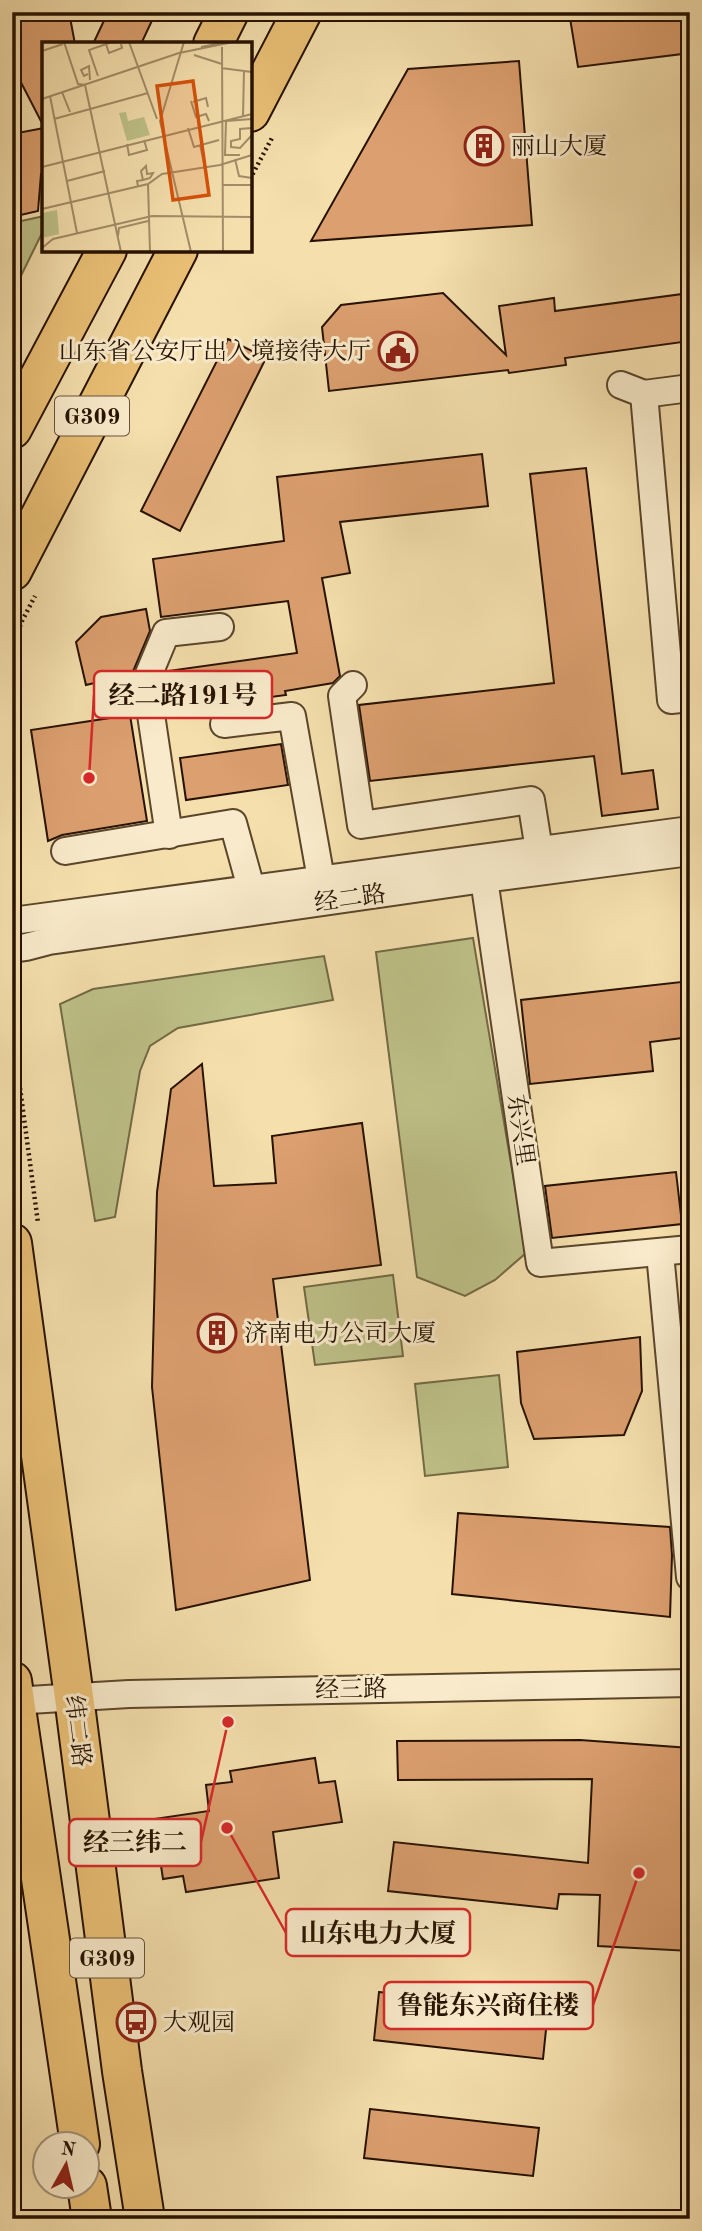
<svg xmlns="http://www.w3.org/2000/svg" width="702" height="2231" viewBox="0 0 702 2231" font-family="'Old Standard TT','Noto Serif SC',serif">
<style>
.green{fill:#bec188;stroke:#726a44;stroke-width:2}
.building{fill:#dc9f6f;stroke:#271200;stroke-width:2}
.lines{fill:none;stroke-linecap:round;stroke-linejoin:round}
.minor-casing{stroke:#5a452b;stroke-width:30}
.highway-casing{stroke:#271200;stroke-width:42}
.path{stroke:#271200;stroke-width:4.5;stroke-dasharray:2 3.5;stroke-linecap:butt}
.minor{stroke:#f8eaca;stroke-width:26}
.highway{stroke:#eac076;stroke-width:38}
.labels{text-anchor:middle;stroke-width:6;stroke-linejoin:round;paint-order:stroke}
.shield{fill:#f8eaca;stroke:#66533d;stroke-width:2}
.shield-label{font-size:23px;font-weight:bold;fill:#271200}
.poi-label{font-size:24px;fill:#271200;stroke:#f8eaca;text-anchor:start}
.street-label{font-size:24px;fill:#271200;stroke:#f8eaca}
.inset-road{fill:none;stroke:#a28d68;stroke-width:2}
.view{fill:#d5520b;fill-opacity:0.15;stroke:#d5520b;stroke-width:3.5}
.inset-edge{fill:none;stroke:#271200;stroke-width:3.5}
.leader{fill:none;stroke:#d62828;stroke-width:2.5}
.callout-dot{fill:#d62828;stroke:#f8eaca;stroke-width:2.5}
.callout{fill:#f8eaca;stroke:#d62828;stroke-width:2.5}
.callout-label{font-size:26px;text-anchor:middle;font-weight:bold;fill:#271200}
</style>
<rect width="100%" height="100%" fill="#f4dfad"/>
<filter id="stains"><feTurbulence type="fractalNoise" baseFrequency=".00286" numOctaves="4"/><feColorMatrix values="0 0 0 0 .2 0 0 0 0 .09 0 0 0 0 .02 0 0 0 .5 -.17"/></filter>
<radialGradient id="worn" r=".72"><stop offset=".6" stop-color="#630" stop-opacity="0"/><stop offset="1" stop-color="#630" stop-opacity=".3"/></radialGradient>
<!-- green -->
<g class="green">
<path d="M44 216V229L12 294V223Z"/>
<path d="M473 938 526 1253 495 1280 465 1296 417 1277 376 952Z"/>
<path d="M324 956 333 1000 178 1028 150 1046 140 1071 115 1217 95 1221 60 1004 93 989Z"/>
<path d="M393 1275 403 1356 315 1365 304 1287Z"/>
<path d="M499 1375 508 1467 425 1476 415 1384Z"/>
</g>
<!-- building -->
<g class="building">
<path d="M24 12H69L75 44H44V127L12 65V14Z"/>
<path d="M108 12H156L141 44H93Z"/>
<path d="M569 12H690V53L578 67Z"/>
<path d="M519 61 532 225 311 241 408 69Z"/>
<path d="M44 128V174H41L38 211 12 217V134Z"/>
<path d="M443 293 506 355 499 306 554 298 555 311 690 293V341L565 358 566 365 509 373 508 370 329 391 322 327 341 305Z"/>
<path d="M228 339 266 358 180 531 141 511Z"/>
<path d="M482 454 488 506 340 522 350 573 322 578 340 676 333 683 285 691 286 695 174 710 168 671 297 653 288 601 161 617 153 559 284 541 277 477Z"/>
<path d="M586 468 622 774 653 770 658 809 602 816 594 756 370 781 359 705 554 683 530 474Z"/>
<path d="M146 609 150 631 132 674 86 685 76 642 101 617Z"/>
<path d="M130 715 147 821 62 835 48 841 31 730Z"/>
<path d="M281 744 288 785 186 800 180 758Z"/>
<path d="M690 981V1037L650 1042 653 1071 530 1084 521 1000Z"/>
<path d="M202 1064 214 1186 276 1183 272 1136 362 1123 381 1265 273 1279 310 1580 176 1610 152 1387 157 1192 171 1089Z"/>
<path d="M676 1172 682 1224 552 1238 545 1186Z"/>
<path d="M640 1337 642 1391 624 1435 534 1439 521 1403 517 1352Z"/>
<path d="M458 1513 670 1527 672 1555 670 1617 452 1594Z"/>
<path d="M580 1740 690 1748V1951L598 1946 600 1895 559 1894 557 1909 388 1891 394 1842 588 1863 592 1779 398 1780 397 1741Z"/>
<path d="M315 1758 319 1783 335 1781 342 1822 273 1832 279 1878 186 1892 183 1876 163 1879 154 1819 209 1811 206 1785 232 1782 230 1771Z"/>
<path d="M379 1992 548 2010 543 2059 374 2040Z"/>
<path d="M370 2109 539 2128 533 2176 364 2158Z"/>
</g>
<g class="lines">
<defs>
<g id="minor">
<path d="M621 385 644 394 671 700 690 698"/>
<path d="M644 394 690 388"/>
<path d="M353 685 342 696 361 825 531 800 539 850"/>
<path d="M224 724 292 716 321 879"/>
<path d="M169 835 146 681 166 633 220 627"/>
<path d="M65 851 233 823 251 888"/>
<path d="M484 879 540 1263 690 1249"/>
<path d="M12 921 690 830"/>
<path d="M12 949 26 947 49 941 484 879 690 852"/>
<path d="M660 1253 690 1577"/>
<path d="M12 1701 129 1694 690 1683"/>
</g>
<g id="highway">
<path d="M213 44 229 12"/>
<path d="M250 112 302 12"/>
<path d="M12 429 107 250"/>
<path d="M12 571 178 250"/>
<path d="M12 1243 74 1697 122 2071 145 2219"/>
<path d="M12 1681 80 2144"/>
<path d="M87 2186 92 2219"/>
</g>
</defs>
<!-- minor casing -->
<use href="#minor" class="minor-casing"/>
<!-- highway casing -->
<use href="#highway" class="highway-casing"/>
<!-- path -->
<g class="path">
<path d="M250 179 273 136"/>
<path d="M12 653 21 623 35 596"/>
<path d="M12 1028 38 1223"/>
</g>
<!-- minor -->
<use href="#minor" class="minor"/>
<!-- highway -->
<use href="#highway" class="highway"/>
</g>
<!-- icons -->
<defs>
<symbol id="building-ring" viewBox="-11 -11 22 22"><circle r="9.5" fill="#f8eaca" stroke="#8f2418" stroke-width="1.5"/><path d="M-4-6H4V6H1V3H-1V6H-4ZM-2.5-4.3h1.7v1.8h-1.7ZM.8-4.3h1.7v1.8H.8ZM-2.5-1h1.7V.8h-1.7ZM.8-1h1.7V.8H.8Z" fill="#8f2418"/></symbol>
<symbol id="civic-ring" viewBox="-11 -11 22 22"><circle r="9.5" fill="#f8eaca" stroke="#8f2418" stroke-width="1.5"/><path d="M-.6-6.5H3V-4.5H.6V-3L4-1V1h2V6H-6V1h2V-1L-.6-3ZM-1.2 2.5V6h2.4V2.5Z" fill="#8f2418"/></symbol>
<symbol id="bus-ring" viewBox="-11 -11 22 22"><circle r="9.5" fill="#f8eaca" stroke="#8f2418" stroke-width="1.5"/><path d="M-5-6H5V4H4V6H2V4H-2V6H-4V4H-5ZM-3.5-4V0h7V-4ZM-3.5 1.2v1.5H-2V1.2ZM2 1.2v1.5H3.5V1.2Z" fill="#8f2418"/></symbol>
</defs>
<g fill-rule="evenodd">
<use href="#building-ring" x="462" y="124" width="44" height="44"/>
<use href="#civic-ring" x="376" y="329" width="44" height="44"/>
<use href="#building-ring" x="195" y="1311" width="44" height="44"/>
<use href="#bus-ring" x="114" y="2000" width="44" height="44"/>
</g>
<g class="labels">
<!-- shield labels -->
<g class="shield">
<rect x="55" y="396.5" width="74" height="39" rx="5"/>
<rect x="70" y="1938.5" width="74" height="39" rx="5"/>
</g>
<g class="shield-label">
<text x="92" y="424">G309</text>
<text x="107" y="1966">G309</text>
</g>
<!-- poi labels -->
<g class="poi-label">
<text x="511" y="154">丽山大厦</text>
<text x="371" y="359" text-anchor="end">山东省公安厅出入境接待大厅</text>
<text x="244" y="1341">济南电力公司大厦</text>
<text x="163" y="2030">大观园</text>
</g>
<!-- street labels -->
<g class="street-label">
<text transform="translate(350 898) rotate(-8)" y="8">经二路</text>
<text transform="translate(521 1130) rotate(82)" y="8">东兴里</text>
<text transform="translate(351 1689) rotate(-1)" y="8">经三路</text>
<text transform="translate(78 1731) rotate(83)" y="8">纬二路</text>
</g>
</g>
<!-- overview -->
<g transform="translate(42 42)">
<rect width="210" height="210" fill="#f4dfad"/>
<path d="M84 70 86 79 102 75 108 93 85 99 77 71ZM15 168 17 192 0 196V171Z" fill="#bec188"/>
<path class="inset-road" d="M22 0 36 42 43 43 79 210M87 0 115 77M142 0 118 79 149 210M64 2 67 11 80 6 79 2M159 5 180 1M180 5 181 210M0 9 21 2M152 13 180 22M179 26 210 30M46 32 42 34 39 28 47 24 48 38M56 34 47 8 70 0M20 50 28 70M8 54 35 191M0 57 137 11 191 0M149 59 154 75 164 72 167 79M151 60 164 56 166 65M201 74 202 28M12 77 106 51M146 86 152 105 177 98M210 86 198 87V97L189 99V105L198 106 210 93M85 102 87 113 105 108 102 98M158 103 163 125M198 113H183L184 79 210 77M193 117 197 134 210 136M0 125 210 72M25 139 63 129M106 142 108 210M181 143H210M96 144 95 139 101 138 108 136 111 131 105 132 104 124 99 129 101 138M0 167 106 142 120 132 178 123 210 113M76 194 77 186 106 179M0 206 11 197 110 174 210 175"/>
<path class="view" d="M151 39 167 153 131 158 115 44Z"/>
<rect width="210" height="210" class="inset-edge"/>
</g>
<!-- callouts -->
<path class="leader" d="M89 778L94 695M228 1722L201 1842M227 1828L286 1933M639 1873L593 2005"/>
<g class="callout-dot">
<circle cx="89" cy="778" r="7"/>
<circle cx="228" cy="1722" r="7"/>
<circle cx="227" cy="1828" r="7"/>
<circle cx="639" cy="1873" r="7"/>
</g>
<g class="callout">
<rect x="94" y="671" width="178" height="47" rx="7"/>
<rect x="69" y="1819" width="132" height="47" rx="7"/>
<rect x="286" y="1909" width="184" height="47" rx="7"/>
<rect x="384" y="1982" width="209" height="47" rx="7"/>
</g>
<g class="callout-label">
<text x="183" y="704">经二路191号</text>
<text x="135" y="1851">经三纬二</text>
<text x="378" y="1942">山东电力大厦</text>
<text x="488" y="2014">鲁能东兴商住楼</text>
</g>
<!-- margin -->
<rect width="702" height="2231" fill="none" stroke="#f4dfad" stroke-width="42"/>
<rect x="14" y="14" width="674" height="2203" fill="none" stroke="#271200" stroke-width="3.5"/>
<rect x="21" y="21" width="660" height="2189" fill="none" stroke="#271200" stroke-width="2"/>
<!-- north arrow -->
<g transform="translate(66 2165) rotate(8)"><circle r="33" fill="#f8eaca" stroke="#a49479" stroke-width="2"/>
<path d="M0-5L12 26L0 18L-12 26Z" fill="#8f2418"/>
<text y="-10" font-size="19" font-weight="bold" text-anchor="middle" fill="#271200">N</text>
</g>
<rect width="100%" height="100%" filter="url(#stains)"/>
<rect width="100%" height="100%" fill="url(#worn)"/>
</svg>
